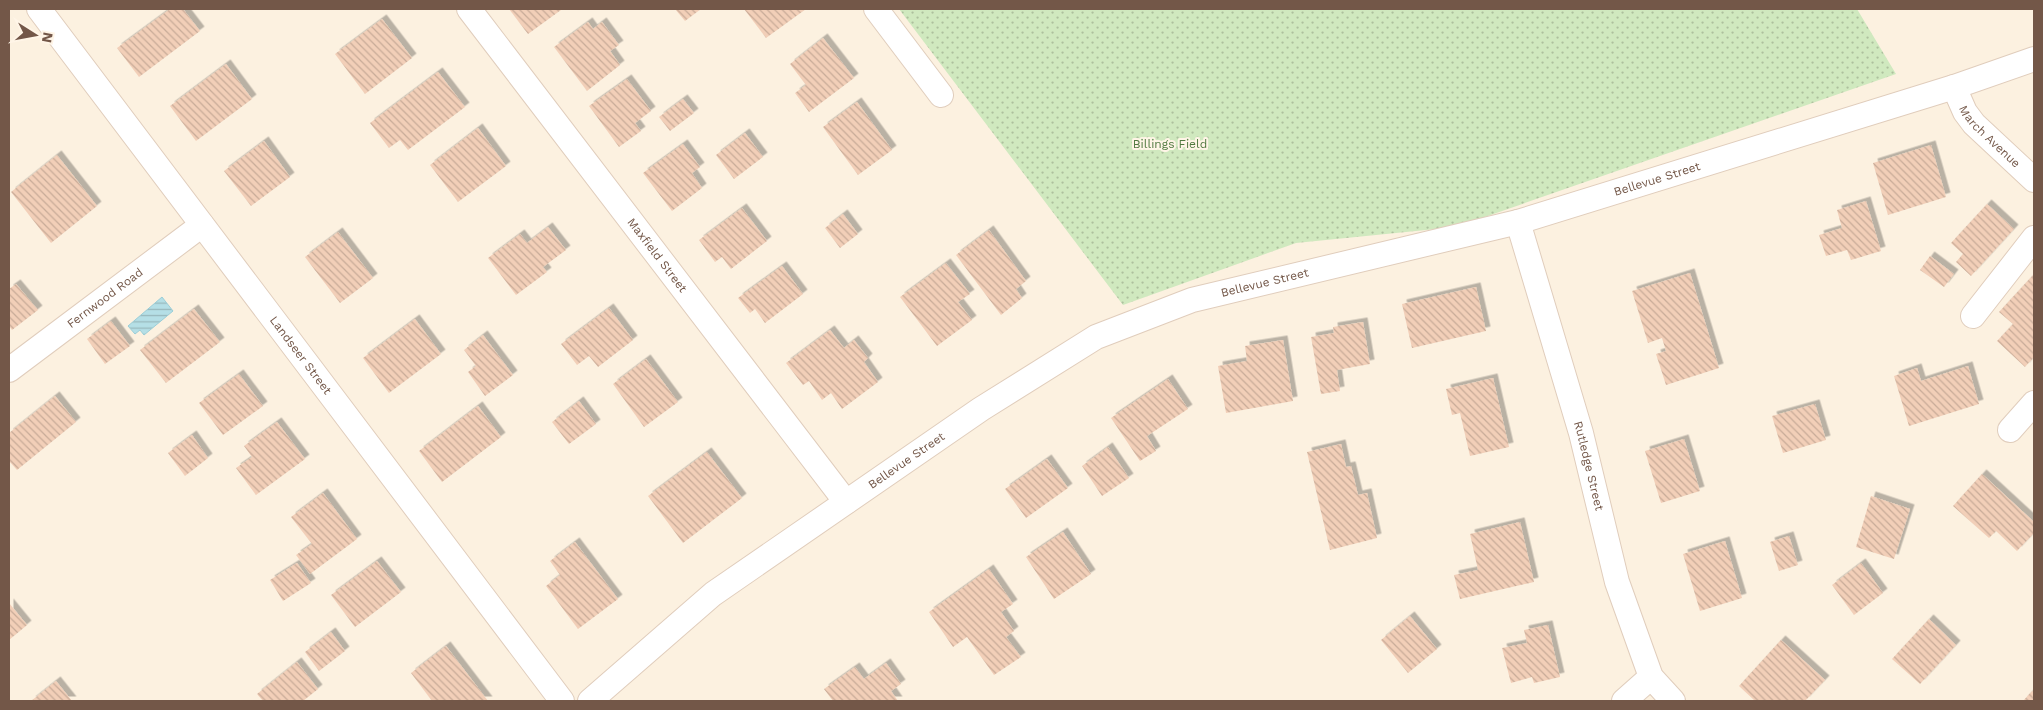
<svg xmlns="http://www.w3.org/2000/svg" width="2043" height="710" viewBox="0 0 2043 710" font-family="'Work Sans',sans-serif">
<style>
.park{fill:url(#park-dots)}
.water{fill:url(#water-rules);stroke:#9bced7}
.building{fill:url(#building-back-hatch);filter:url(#shadow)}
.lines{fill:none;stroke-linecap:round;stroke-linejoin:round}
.minor-casing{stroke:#e0cdbc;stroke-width:26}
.minor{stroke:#fff;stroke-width:24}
.labels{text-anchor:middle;stroke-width:4;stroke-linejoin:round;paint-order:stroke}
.street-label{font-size:12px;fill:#735748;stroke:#fff5e7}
.park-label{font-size:12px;fill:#517940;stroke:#fff5e7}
</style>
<defs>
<pattern id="park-dots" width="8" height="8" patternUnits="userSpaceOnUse" patternTransform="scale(1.25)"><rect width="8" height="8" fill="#d0e9bf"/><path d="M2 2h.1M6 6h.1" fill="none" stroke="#adc09d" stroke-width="1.8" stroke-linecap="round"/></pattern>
<pattern id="water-rules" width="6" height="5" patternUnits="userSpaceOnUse" patternTransform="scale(1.25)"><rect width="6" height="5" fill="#b5dfe6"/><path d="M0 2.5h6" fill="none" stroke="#98b8bc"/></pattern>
<pattern id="building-back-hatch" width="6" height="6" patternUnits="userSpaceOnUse" patternTransform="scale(1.25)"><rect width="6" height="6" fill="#f2cfb8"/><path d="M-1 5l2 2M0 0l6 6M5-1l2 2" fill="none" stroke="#c8ab98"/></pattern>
<filter id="shadow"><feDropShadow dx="4.5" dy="-4.5" stdDeviation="0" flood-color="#0004"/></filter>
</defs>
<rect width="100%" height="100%" fill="#fcf1e0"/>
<!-- park -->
<path class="park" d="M899 9H1857L1896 74 1456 227 1296 243 1123 305Z"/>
<!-- water -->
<path class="water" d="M162 297 173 311 144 335 140 330 135 334 128 326Z"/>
<!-- building -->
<g class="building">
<path d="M170 9H183L200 31 139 77 117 48Z"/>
<path d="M509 9H560L561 10 528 34Z"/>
<path d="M675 9H701L685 21Z"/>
<path d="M744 9H806L766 38Z"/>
<path d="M382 19 412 58 365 94 335 54Z"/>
<path d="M588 22 593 29 602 22 619 45 610 51 620 65 587 91 554 47Z"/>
<path d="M823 38 854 78 809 112 795 93 806 85 790 64Z"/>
<path d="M226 64 252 99 196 141 170 106Z"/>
<path d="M438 72 465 107 408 150 400 140 389 148 370 123Z"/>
<path d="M627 79 651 111 635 123 641 131 619 147 589 106Z"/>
<path d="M683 99 694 113 670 131 659 117Z"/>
<path d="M857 102 892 150 858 175 823 127Z"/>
<path d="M478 128 506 166 458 202 430 165Z"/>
<path d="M745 133 763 157 734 179 716 155Z"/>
<path d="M264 141 290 177 251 206 224 171Z"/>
<path d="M683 144 700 167 692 173 702 188 672 211 643 173Z"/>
<path d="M1931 145 1946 197 1888 215 1873 163Z"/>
<path d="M57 155 97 206 51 243 11 192Z"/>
<path d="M1866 201 1881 251 1851 260 1847 250 1826 256 1819 235 1842 228 1837 210Z"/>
<path d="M1987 204 2014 229 1971 276 1956 262 1963 254 1951 243Z"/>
<path d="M742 208 767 241 731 269 722 257 715 262 699 240Z"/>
<path d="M843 214 858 234 840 248 825 228Z"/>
<path d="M548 227 566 250 543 267 547 272 516 295 488 258 520 234 527 243Z"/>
<path d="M989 230 1026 281 1016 289 1022 298 1001 315 956 255Z"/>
<path d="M338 232 373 278 340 303 305 257Z"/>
<path d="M1930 256 1954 274 1944 287 1920 270Z"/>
<path d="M946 263 970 294 958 302 972 320 937 346 900 297Z"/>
<path d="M782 266 803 294 765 323 755 309 750 313 738 298Z"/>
<path d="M1690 273 1719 368 1666 385 1656 354 1666 351 1662 338 1648 343 1632 291Z"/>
<path d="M2034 274V357L2025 367 1997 341 2013 324 1999 312Z"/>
<path d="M16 284 38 310 12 330 9 326V289Z"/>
<path d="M1476 287 1486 331 1412 348 1402 304Z"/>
<path d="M609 308 633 340 598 367 589 356 577 365 561 344Z"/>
<path d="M194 309 220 342 166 383 140 350Z"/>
<path d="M415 319 441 354 389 393 363 358Z"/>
<path d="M111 321 130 346 105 364 87 339Z"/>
<path d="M1363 322 1370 364 1337 370 1340 391 1321 394 1311 337 1334 333 1333 327Z"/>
<path d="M830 330 844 348 854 340 868 358 864 362 878 382 842 409 831 393 822 400 809 381 803 385 786 363Z"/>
<path d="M483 335 513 375 485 396 468 372 476 366 464 350Z"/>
<path d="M1283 340 1293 401 1226 413 1218 366 1247 361 1245 346Z"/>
<path d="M646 359 678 402 644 427 613 384Z"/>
<path d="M1968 366 1979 404 1909 426 1894 376 1917 368 1921 381Z"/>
<path d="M239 374 263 406 223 435 199 403Z"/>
<path d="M1493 378 1509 447 1470 456 1460 413 1452 415 1446 389Z"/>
<path d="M1168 379 1188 409 1147 436 1156 451 1140 461 1111 418Z"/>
<path d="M55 396 76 422 17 470 9 461V433Z"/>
<path d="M579 401 596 424 569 444 552 422Z"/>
<path d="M1815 404 1826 440 1783 453 1772 416Z"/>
<path d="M478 406 501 437 442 482 419 451Z"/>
<path d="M277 422 305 459 256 495 236 468 252 457 244 446Z"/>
<path d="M192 435 208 458 185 476 168 453Z"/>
<path d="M1684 439 1700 491 1661 503 1645 451Z"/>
<path d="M1341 444 1346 467 1351 466 1358 495 1367 493 1377 538 1330 550 1307 452Z"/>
<path d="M1108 447 1129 478 1102 496 1082 466Z"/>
<path d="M707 452 742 498 683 543 648 496Z"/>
<path d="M1047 459 1068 488 1026 518 1005 489Z"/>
<path d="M1982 474 2034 522V533L2017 551 1996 531 1989 538 1953 506Z"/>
<path d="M323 493 357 539 310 574 296 555 312 544 291 517Z"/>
<path d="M1871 496 1910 509 1894 559 1856 547Z"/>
<path d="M1520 522 1534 582 1460 599 1454 575 1478 570 1470 534Z"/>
<path d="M1063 532 1091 574 1054 599 1026 557Z"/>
<path d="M1789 536 1798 565 1779 571 1770 542Z"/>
<path d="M1725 541 1742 598 1700 611 1683 554Z"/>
<path d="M575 542 618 599 578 629 546 586 560 575 550 561Z"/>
<path d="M377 561 401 592 355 627 331 595Z"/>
<path d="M297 563 311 583 283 601 270 580Z"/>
<path d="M1861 563 1883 593 1854 615 1832 585Z"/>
<path d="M989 569 1013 604 1001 612 1014 631 1006 637 1021 657 994 675 967 637 953 647 929 612Z"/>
<path d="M9 603 27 625 9 640Z"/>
<path d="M1410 616 1437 649 1408 673 1381 640Z"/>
<path d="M1929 619 1956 645 1920 684 1892 659Z"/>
<path d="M1548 625 1560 677 1534 683 1532 677 1511 683 1502 648 1527 643 1524 630Z"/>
<path d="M331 632 345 651 319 671 305 652Z"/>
<path d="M1781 640 1825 680 1805 701H1755L1739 686Z"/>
<path d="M446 646 488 701H432L411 673Z"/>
<path d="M297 662 318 689 303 701H263L257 694Z"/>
<path d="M886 663 901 684 891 691 898 701H833L824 689 855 667 864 679Z"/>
<path d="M56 681 72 701H31Z"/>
<path d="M2032 691 2034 693V701H2023Z"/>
</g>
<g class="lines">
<defs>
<g id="minor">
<path id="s1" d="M39 9 562 701"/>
<path id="s2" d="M469 9 846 502"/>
<path d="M876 9 941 95"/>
<path id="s3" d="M1954 87 1965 112 1974 124 2034 180"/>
<path id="s4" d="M1518 222 1581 433 1617 582 1651 677 1673 701"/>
<path d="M1973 316 2034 238"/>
<path id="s5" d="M9 370 202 225"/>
<path d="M2010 430 2034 403"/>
<path id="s6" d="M590 701 713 594 981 409 1096 337 1192 300 1518 222 1954 87 2034 59"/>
<path d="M1624 701 1651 677"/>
</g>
</defs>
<!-- minor casing -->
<use href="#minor" class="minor-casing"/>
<!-- minor -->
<use href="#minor" class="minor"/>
</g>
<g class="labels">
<!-- street labels -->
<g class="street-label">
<text dy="4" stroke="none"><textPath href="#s3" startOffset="62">March Avenue</textPath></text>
<text dy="4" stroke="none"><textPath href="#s6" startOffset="1208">Bellevue Street</textPath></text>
<text dy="4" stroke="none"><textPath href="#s2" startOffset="310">Maxfield Street</textPath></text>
<text dy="4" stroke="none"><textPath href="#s6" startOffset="802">Bellevue Street</textPath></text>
<text dy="4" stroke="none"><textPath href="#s5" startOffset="120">Fernwood Road</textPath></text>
<text dy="4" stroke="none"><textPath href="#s1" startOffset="434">Landseer Street</textPath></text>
<text dy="4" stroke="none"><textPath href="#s6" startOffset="398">Bellevue Street</textPath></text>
<text dy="4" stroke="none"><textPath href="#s4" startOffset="254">Rutledge Street</textPath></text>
</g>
<!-- park labels -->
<g class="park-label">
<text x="1170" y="148">Billings Field</text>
</g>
</g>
<!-- border -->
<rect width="2043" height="710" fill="none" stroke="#735748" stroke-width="20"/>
<!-- north arrow -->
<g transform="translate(35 35) rotate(101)" stroke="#fff5e7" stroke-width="4" paint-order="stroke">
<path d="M0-4L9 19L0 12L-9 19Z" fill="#735748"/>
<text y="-8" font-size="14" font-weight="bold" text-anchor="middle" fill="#735748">N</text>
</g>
</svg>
